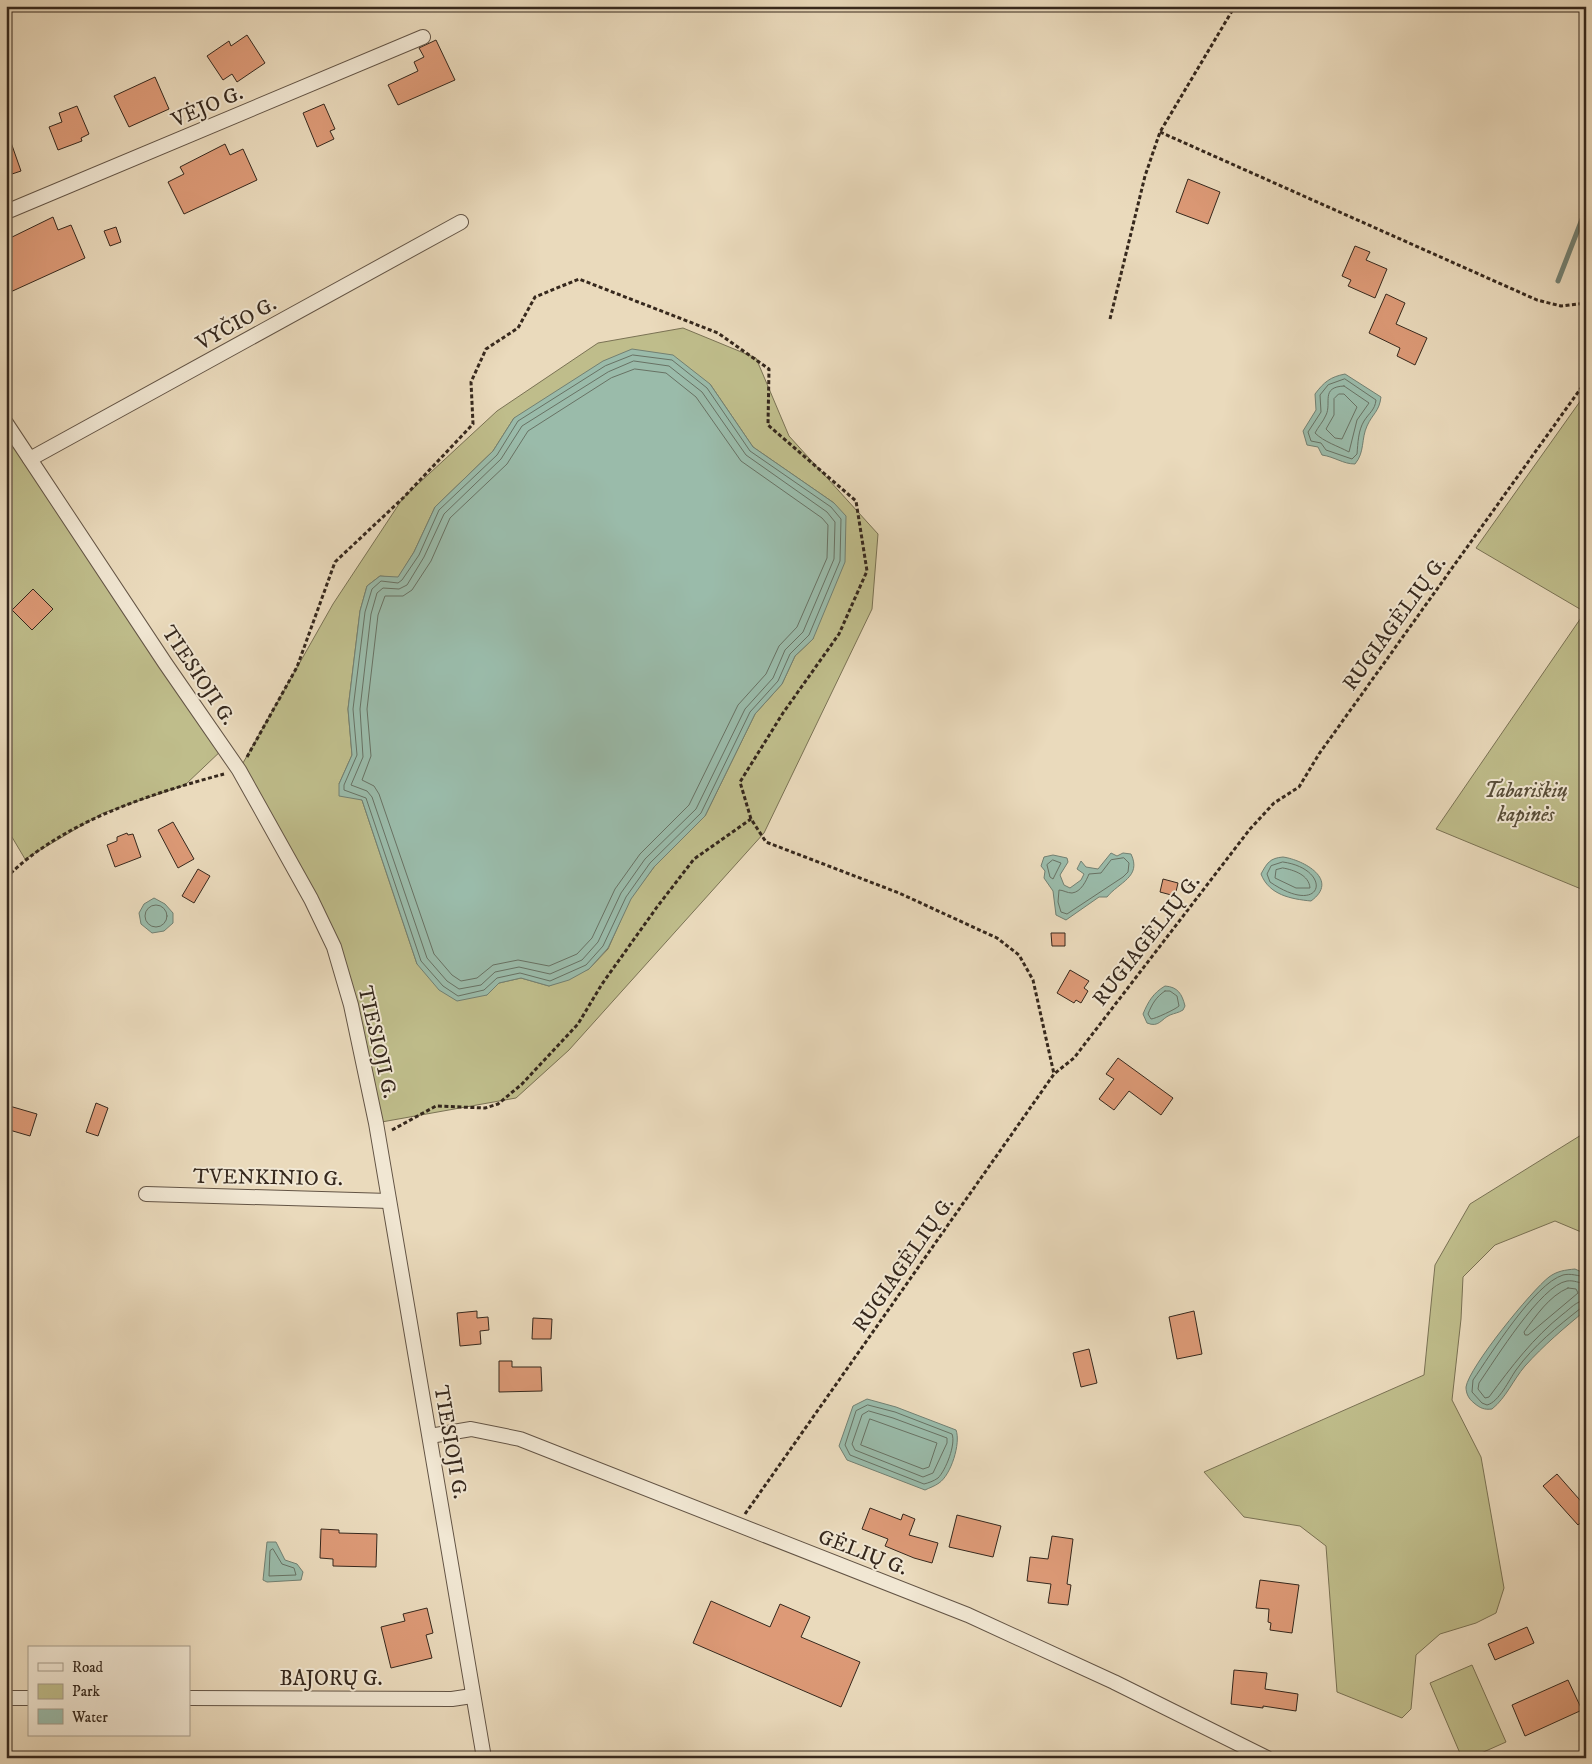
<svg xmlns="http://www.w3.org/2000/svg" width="1592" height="1764" viewBox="0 0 1592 1764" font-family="'IM FELL DW Pica',serif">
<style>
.green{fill:#bfbd8b;stroke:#7a7254;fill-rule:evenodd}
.water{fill:#9abbaa;stroke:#728072}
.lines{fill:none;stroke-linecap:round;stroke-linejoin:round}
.shore{stroke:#687264;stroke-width:1}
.stream{stroke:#728072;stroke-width:5}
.building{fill:#dd9a77;stroke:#36281d}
.minor-casing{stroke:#635445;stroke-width:16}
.path{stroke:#36281d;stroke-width:3;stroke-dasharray:4 2.5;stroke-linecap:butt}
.minor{stroke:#f1e7d3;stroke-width:14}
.labels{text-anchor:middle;stroke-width:4;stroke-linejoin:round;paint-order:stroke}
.street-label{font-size:21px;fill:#36281d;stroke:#f1e7d3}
.park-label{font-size:21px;font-style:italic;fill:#584d38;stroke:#f1e7d3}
</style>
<rect width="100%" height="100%" fill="#eadabc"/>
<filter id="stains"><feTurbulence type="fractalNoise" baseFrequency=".004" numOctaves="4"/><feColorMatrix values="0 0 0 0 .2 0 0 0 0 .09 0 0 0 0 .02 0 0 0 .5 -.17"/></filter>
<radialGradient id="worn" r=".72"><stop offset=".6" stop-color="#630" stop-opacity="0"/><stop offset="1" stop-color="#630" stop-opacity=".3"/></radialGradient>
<!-- green -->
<g class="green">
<path d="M683 328 756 358 789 436 878 534 872 609 764 833 569 1050 516 1098 376 1123 334 947 239 770 333 604 403 498 497 411 598 343ZM710 384 753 447 834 503 813 639 795 656 782 684 755 714 705 816 654 867 630 899 608 949 589 969 549 986 521 978 499 983 487 995 417 964 362 800 339 784 352 755 348 709 360 611 367 586 380 576 398 578 414 552 435 507 493 451 514 418Z"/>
<path d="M1586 393V891L1436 829 1585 612 1476 548Z"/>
<path d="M6 423 224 748 185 785 103 813 25 859 6 827Z"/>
<path d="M1586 1132V1234L1555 1221 1495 1245 1463 1277 1461 1319 1452 1400 1481 1457 1504 1588 1496 1613 1476 1623 1440 1634 1416 1655 1411 1709 1402 1718 1337 1692 1326 1546 1300 1526 1244 1517 1204 1472 1424 1375 1435 1265 1470 1204Z"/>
<path d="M1472 1665 1506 1742 1470 1758H1462L1430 1683Z"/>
</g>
<!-- water -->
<g class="water">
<path d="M632 349 673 355 710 384 753 447 834 503 846 516 845 562 813 639 795 656 782 684 755 714 705 816 654 867 631 899 608 948 589 969 569 980 549 986 521 978 499 983 487 995 457 1001 439 990 417 964 362 800 339 796V784L352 755 348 709 360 611 367 586 380 576 398 577 414 552 435 507 493 451 514 418 603 361Z"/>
<path d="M1345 374 1381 397C1379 412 1373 413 1367 426 1361 439 1365 452 1355 464 1343 464 1335 457 1322 455L1318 447 1307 445 1303 431 1316 410 1315 394C1324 382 1330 377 1345 374Z"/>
<path d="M1111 853 1117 856 1123 853 1131 854C1142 877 1119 882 1107 897H1099L1066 920 1056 915 1053 891 1044 878 1045 871 1041 866 1044 857 1053 855 1067 858 1068 862 1060 875 1064 885 1070 888 1081 880 1084 874 1077 869 1081 861 1086 867 1098 869Z"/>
<path d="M1283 857C1304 860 1340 880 1311 901 1291 899 1269 895 1261 874 1267 863 1270 858 1283 857Z"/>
<path d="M154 898 165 904 173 913V923L164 931 152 933 141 924 139 913 144 904Z"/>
<path d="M1165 986C1178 987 1182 994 1185 1006L1183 1010C1178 1013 1175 1013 1170 1015 1161 1019 1159 1028 1147 1023L1143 1014C1148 1002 1153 993 1165 986Z"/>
<path d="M1575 1269 1586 1274V1310C1564 1328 1544 1345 1525 1366 1513 1380 1506 1398 1492 1409 1484 1410 1480 1408 1474 1403 1469 1399 1466 1394 1466 1387 1469 1367 1532 1290 1549 1277 1557 1271 1565 1270 1575 1269Z"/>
<path d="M867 1399 896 1407 956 1430C961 1443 951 1475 939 1483 935 1486 929 1488 925 1490L847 1460 839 1446 853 1406Z"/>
<path d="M267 1542H276L285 1560 297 1564 303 1572 301 1580 267 1582 263 1580Z"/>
</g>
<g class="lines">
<!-- shore -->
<g class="shore">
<path d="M633 355 672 360 707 388 750 451 831 507 841 519 840 561 809 635 790 654 778 681 750 712 701 813 650 863 626 897 603 946 586 965 550 981 520 973 497 978 484 990 458 996 443 986 421 961 366 798 344 790V785L357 755 353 709 365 612 372 589 381 581 398 583 402 580 419 555 439 510 497 455 518 421 605 366Z"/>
<path d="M634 361 669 366 702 392 746 455 827 512 835 522 834 559 803 632 785 650 773 678 745 709 696 809 645 859 621 893 598 942 582 960 550 974 519 967 495 972 481 985 459 989 447 981 427 958 372 797 367 791 351 785 363 757 360 709 371 614 377 593 383 588 399 589 407 585 424 557 444 514 501 459 522 426 608 372Z"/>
<path d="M635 369 666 373 696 397 741 461 822 518 828 525 827 558 797 627 779 646 766 674 738 705 689 805 640 854 615 889 592 938 577 954 549 966 518 960 493 965 477 978 461 981 452 975 434 954 379 794 374 786 362 780 371 756 367 709 378 615 385 596H403L412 590 431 561 450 518 507 464 528 431 611 378Z"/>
<path d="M1345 379 1376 400C1375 410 1369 413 1364 421 1358 431 1358 443 1357 454L1352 459 1326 450 1321 443 1311 441 1308 432 1321 412 1320 395 1328 385Z"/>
<path d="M1344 386 1369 403 1357 420 1349 452C1338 446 1324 442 1315 433 1318 427 1323 422 1326 415 1332 403 1320 387 1344 386Z"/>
<path d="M1339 394H1344L1357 407 1342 439 1335 438 1326 429 1334 415V399Z"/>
<path d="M1124 858 1129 863 1128 872 1123 877 1067 914 1061 912 1058 902 1059 890C1063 890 1067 893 1072 893 1081 892 1086 881 1089 874L1101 873 1111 860Z"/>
<path d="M1053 860 1061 863 1053 879 1050 877 1047 865Z"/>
<path d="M1283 862C1334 869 1324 919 1270 882L1267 874 1271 866Z"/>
<path d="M1283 868C1294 870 1309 875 1310 888H1296L1275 878 1276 870Z"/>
<circle cx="156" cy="916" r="11"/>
<path d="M1165 991H1170L1177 996 1179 1006C1176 1009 1155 1019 1151 1019L1148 1014C1152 1004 1156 997 1165 991Z"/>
<path d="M1586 1277C1578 1276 1571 1273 1563 1275 1534 1284 1491 1354 1473 1380L1472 1392 1482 1403 1487 1405C1499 1402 1509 1380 1516 1370 1534 1345 1557 1327 1581 1308L1586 1307"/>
<path d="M1586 1284C1579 1283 1574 1280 1567 1281 1541 1285 1495 1360 1479 1383L1478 1389 1485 1398 1489 1397C1512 1366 1533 1338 1563 1314 1570 1309 1576 1301 1586 1300"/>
<path d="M1568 1288 1576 1289 1578 1293 1528 1335H1525L1524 1332C1536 1316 1549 1296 1568 1288Z"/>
<path d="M868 1405 895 1412 952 1434C956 1444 946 1470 938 1478 934 1481 928 1483 924 1484L850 1455 845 1445 856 1411Z"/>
<path d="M869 1411 893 1418 947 1438V1443L933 1473 923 1477 855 1450 852 1444 862 1415Z"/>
<path d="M870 1419 937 1443 929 1467 923 1469 861 1445Z"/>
<path d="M273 1549 282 1564 294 1568 296 1575 269 1576 270 1551Z"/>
</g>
<!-- stream -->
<path class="stream" d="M1558 281 1586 209"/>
</g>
<!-- building -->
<g class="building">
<path d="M247 35 265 63 237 82 232 74 223 80 207 56 229 41 231 46Z"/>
<path d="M436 40 455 80 398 105 388 85 418 71 414 62 424 57 419 48Z"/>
<path d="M155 77 169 109 129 127 114 96Z"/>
<path d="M324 104 335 129 330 131 334 139 317 147 303 113Z"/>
<path d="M77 106 89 134 81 138 82 141 58 150 49 127 62 122 59 113Z"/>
<path d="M8 134 21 171 6 176V135Z"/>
<path d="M225 144 230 155 243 149 257 180 184 214 168 182 184 174 180 167Z"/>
<path d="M1188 179 1220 192 1208 224 1176 212Z"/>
<path d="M53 217 58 230 71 225 85 258 6 294V240Z"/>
<path d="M116 227 121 242 110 246 104 231Z"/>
<path d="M1355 246 1370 252 1366 260 1387 269 1375 298 1348 286 1351 280 1342 276Z"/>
<path d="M1386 294 1405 303 1396 324 1427 338 1415 365 1397 356 1400 348 1369 333Z"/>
<path d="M33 589 53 609 32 630 12 610Z"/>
<path d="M173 822 194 859 178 868 158 830Z"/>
<path d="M127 833 128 835 133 834 141 857 115 867 107 845 117 841V837Z"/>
<path d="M198 869 210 876 194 903 182 896Z"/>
<path d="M1163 879 1178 883 1175 896 1160 892Z"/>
<path d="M1051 933H1065V946H1052Z"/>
<path d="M1070 970 1089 981 1084 988 1088 991 1081 1003 1076 1000 1074 1003 1057 993Z"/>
<path d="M1118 1058 1173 1098 1161 1115 1129 1091 1114 1110 1099 1099 1114 1079 1106 1074Z"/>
<path d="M96 1103 108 1108 98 1136 86 1132Z"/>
<path d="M6 1105 37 1114 30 1136 6 1129Z"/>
<path d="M477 1311V1318L488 1317 489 1330 480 1331 481 1344 460 1346 457 1313Z"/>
<path d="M1194 1311 1202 1354 1177 1359 1169 1317Z"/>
<path d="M533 1318 552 1319 551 1339H532Z"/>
<path d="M1089 1349 1097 1383 1081 1387 1073 1353Z"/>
<path d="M499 1361H512V1367H541L542 1391 499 1392Z"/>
<path d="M1557 1474 1586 1507V1518L1578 1525 1543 1486Z"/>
<path d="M870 1508 901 1520 903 1514 915 1519 909 1535 938 1543 932 1563 914 1558 885 1546 888 1539 862 1529Z"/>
<path d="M957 1515 1001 1526 993 1557 949 1547Z"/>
<path d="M321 1529 339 1530V1533L377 1534 376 1567 333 1566V1559L320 1558Z"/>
<path d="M1052 1536 1073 1539 1067 1584 1071 1585 1068 1605 1048 1603 1051 1584 1027 1581 1030 1557 1048 1559Z"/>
<path d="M1260 1580 1299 1585 1292 1633 1270 1630 1271 1623 1268 1622 1269 1609 1256 1608Z"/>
<path d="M711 1601 770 1627 780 1604 810 1617 801 1637 860 1662 841 1707 693 1643Z"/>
<path d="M427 1608 433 1633 426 1635 432 1658 391 1668 381 1627 405 1621 403 1614Z"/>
<path d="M1527 1627 1534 1643 1495 1660 1488 1644Z"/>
<path d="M1234 1670 1267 1673 1265 1689 1298 1694 1296 1711 1263 1706V1708L1231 1704Z"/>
<path d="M1568 1680 1582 1710 1525 1736 1512 1705Z"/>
</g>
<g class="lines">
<defs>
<g id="minor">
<path d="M6 212 423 37"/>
<path d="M6 423 165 663 239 770 311 899 334 947 351 1005 376 1123 484 1758"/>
<path d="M30 459 461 222"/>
<path d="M146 1194 389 1201"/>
<path d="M430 1436 471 1429 520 1439 968 1615 1114 1682 1267 1758"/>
<path d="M6 1698H29"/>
<path d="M189 1698 452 1699 472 1696"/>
</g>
</defs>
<!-- minor casing -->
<use href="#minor" class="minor-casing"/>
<!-- path -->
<g class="path">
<path d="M1160 132 1537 300 1561 306 1586 303"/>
<path d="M1110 319 1145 176 1160 132 1235 6"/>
<path d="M247 757 297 667 335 562 403 498 473 424 471 382 486 349 518 328 535 297 579 279 718 333 769 369 768 425 856 501 867 571 839 634 783 713 740 782 751 819 766 842 899 893 997 938 1019 955 1033 980 1054 1074"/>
<path d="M6 878C61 822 150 794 224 774"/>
<path d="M392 1130 436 1106 485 1108 498 1104 522 1084 578 1024 602 984 657 907 694 859 751 819"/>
<path d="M745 1514 1054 1074 1074 1058 1250 829 1274 803 1299 787 1319 754 1586 381"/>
</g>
<!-- minor -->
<use href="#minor" class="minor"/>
</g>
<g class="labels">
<!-- street labels -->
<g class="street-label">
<text transform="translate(207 106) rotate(-23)" y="7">VĖJO G.</text>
<text transform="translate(236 323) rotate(-29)" y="7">VYČIO G.</text>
<text transform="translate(1394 623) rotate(-54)" y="7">RUGIAGĖLIŲ G.</text>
<text transform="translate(199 675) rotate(56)" y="7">TIESIOJI G.</text>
<text transform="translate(1146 940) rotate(-52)" y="7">RUGIAGĖLIŲ G.</text>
<text transform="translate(378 1042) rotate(77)" y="7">TIESIOJI G.</text>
<text transform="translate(268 1177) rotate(1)" y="7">TVENKINIO G.</text>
<text transform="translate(903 1264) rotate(-55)" y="7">RUGIAGĖLIŲ G.</text>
<text transform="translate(451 1442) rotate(80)" y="7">TIESIOJI G.</text>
<text transform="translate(863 1552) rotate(21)" y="7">GĖLIŲ G.</text>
<text x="331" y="1685">BAJORŲ G.</text>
</g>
<!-- park labels -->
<g class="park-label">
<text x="1526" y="797">Tabariškių<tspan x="1526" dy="24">kapinės</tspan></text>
</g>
</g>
<!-- margin -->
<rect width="1592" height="1764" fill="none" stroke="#eadabc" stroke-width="25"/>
<rect x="8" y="8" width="1577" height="1749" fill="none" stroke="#36281d" stroke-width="2.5"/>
<rect x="12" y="12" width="1567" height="1739" fill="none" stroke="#36281d"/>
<!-- legend -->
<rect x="28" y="1646" width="162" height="90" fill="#f1e7d3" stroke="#a69b8a"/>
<rect x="38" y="1663" width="25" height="8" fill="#f1e7d3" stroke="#a69b8a"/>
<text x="72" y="1672" font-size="15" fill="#36281d">Road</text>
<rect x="38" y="1684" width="25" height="15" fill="#bfbd8b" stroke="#a69b8a"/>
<text x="72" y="1696" font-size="15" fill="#36281d">Park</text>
<rect x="38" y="1709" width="25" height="15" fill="#9abbaa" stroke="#a69b8a"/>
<text x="72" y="1722" font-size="15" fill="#36281d">Water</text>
<rect width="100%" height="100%" filter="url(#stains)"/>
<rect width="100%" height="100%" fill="url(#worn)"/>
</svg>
